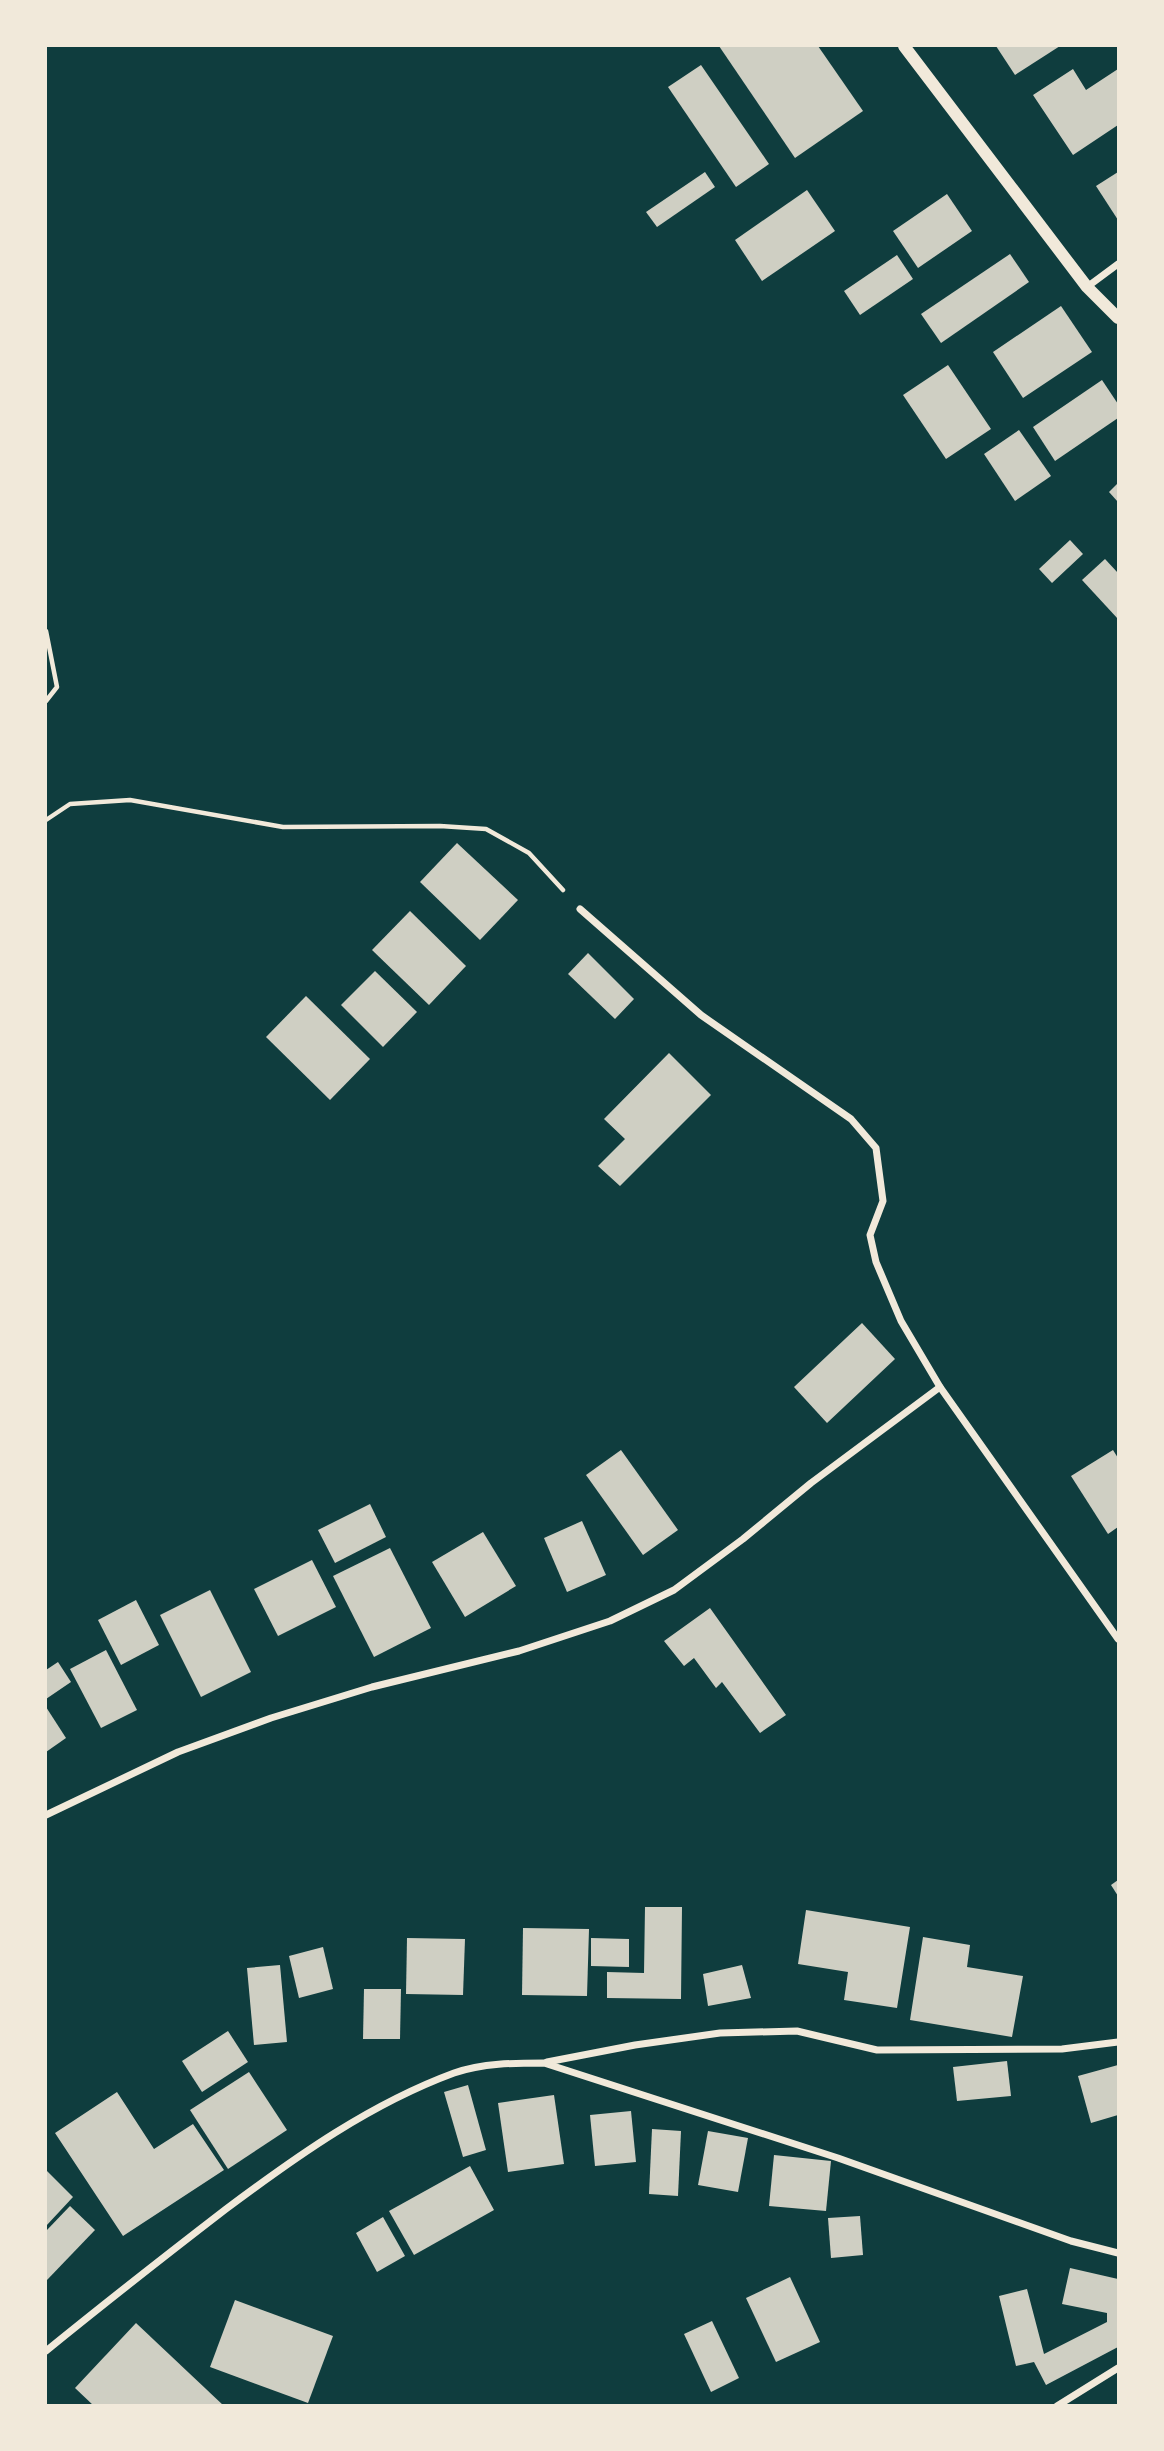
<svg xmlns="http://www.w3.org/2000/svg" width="1164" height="2451" viewBox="0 0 1164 2451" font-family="Roboto,sans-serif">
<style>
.building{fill:#cfcfc3}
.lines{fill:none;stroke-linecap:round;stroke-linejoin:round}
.path{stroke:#f1e9da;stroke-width:4.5}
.minor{stroke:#f1e9da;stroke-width:7}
.tertiary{stroke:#f1e9da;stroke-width:12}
</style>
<rect width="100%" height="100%" fill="#0f3d3e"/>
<!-- building -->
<g class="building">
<path d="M719 46H818L863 111 795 158Z"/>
<path d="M996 46H1060L1015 75Z"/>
<path d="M701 65 769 164 736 187 668 87Z"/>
<path d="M1073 69 1086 90 1118 69V125L1073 155 1033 95Z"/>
<path d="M705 172 715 187 657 227 646 212Z"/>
<path d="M1118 172V220L1096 186Z"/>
<path d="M807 190 835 231 762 281 735 240Z"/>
<path d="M947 194 972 231 918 268 893 231Z"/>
<path d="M1010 254 1029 282 941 343 921 314Z"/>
<path d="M897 255 913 279 860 315 844 291Z"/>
<path d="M1061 306 1092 352 1023 398 993 352Z"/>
<path d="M948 365 991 429 946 459 903 395Z"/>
<path d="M1102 380 1118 404V418L1055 461 1033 427Z"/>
<path d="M1019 430 1051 476 1015 501 984 454Z"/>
<path d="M1118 483V502L1109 492Z"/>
<path d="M1070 540 1083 554 1052 583 1039 569Z"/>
<path d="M1105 559 1118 573V619L1082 580Z"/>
<path d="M457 843 518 900 480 940 420 882Z"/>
<path d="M410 911 466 966 429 1005 372 950Z"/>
<path d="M588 953 634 999 615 1019 568 974Z"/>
<path d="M375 971 417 1012 383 1047 341 1005Z"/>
<path d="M306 996 370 1059 330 1100 266 1037Z"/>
<path d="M669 1053 711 1095 620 1186 598 1166 625 1139 604 1119Z"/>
<path d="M862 1323 895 1359 827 1423 794 1387Z"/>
<path d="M621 1450 678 1530 643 1555 586 1475Z"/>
<path d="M1113 1450 1118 1458V1527L1108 1534 1071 1476Z"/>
<path d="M370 1504 386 1537 335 1563 318 1530Z"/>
<path d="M582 1521 606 1575 567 1592 544 1538Z"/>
<path d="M483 1532 516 1586 465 1617 432 1562Z"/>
<path d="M390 1548 431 1628 374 1657 333 1576Z"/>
<path d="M312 1560 336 1607 278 1636 254 1589Z"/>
<path d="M210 1590 251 1672 201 1697 160 1615Z"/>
<path d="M136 1600 159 1645 121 1665 98 1620Z"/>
<path d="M710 1608 786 1715 760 1733 722 1682 716 1688 694 1658 684 1666 664 1641Z"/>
<path d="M106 1650 137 1710 101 1728 70 1669Z"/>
<path d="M58 1662 71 1682 46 1699V1670Z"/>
<path d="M46 1707 66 1738 46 1752Z"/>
<path d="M1118 1880V1896L1111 1885Z"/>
<path d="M645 1907H682L681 1999 607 1998V1972L644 1973Z"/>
<path d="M806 1910 910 1927 897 2008 844 2000 848 1972 798 1964Z"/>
<path d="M523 1928 589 1929 587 1996 522 1995Z"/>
<path d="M923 1937 970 1945 967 1967 1023 1976 1012 2037 910 2020Z"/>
<path d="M407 1938 465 1939 463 1995 406 1994Z"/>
<path d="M591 1938 629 1939V1967L591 1966Z"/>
<path d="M323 1947 333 1989 299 1998 289 1956Z"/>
<path d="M280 1965 287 2042 254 2045 247 1968Z"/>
<path d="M742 1965 751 1998 708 2006 703 1974Z"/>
<path d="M364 1989H401L400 2039H363Z"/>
<path d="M228 2031 248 2062 202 2092 182 2061Z"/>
<path d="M1007 2061 1011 2096 957 2101 953 2067Z"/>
<path d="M1118 2065V2115L1091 2123 1078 2076Z"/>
<path d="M249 2072 287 2130 228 2169 190 2110Z"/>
<path d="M468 2085 486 2150 463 2157 444 2092Z"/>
<path d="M117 2092 154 2149 193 2124 224 2170 123 2236 55 2133Z"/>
<path d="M554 2095 564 2164 508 2172 498 2103Z"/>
<path d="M631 2111 636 2162 595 2166 590 2115Z"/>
<path d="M652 2129 681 2131 678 2196 649 2194Z"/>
<path d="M708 2131 748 2138 738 2192 698 2185Z"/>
<path d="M774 2155 831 2161 826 2211 769 2206Z"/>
<path d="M470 2166 494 2210 414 2255 389 2211Z"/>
<path d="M46 2170 73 2197 46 2226Z"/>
<path d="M70 2206 95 2230 47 2280 46 2231Z"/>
<path d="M860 2216 863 2255 831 2258 828 2218Z"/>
<path d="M383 2217 405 2256 377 2272 356 2233Z"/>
<path d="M1070 2268 1118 2279V2347L1046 2385 1034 2362 1016 2366 999 2296 1027 2289 1044 2354 1107 2322V2313L1062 2304Z"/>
<path d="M790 2277 820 2342 776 2362 746 2298Z"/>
<path d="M235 2300 333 2336 308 2403 210 2367Z"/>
<path d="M712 2321 739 2378 711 2392 684 2334Z"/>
<path d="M136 2323 224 2406H94L75 2388Z"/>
</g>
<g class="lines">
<!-- path -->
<g class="path">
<path d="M46 631 57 687 46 701"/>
<path d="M46 820 70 804 130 800 283 827 440 826 486 829 529 853 563 890"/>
</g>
<!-- minor -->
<g class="minor">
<path d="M1087 287 1118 264"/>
<path d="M580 909 701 1015 851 1119 876 1148 883 1201 870 1235 876 1262 901 1321 940 1387 1118 1639"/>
<path d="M46 1815 178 1752 271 1718 372 1687 519 1651 610 1621 674 1590 743 1539 811 1483 940 1387"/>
<path d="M547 2062 635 2045 720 2033 797 2031 877 2050 1062 2049 1118 2042"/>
<path d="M46 2351C105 2303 165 2256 226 2209 297 2156 370 2104 454 2073 483 2063 514 2063 544 2063L838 2158 1071 2241 1118 2253"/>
<path d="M1057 2406 1118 2368"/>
</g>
<!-- tertiary -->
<path class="tertiary" d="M904 46 1087 287 1118 318"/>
</g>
<!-- border -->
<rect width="1164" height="2451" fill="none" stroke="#f1e9da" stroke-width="94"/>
</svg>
